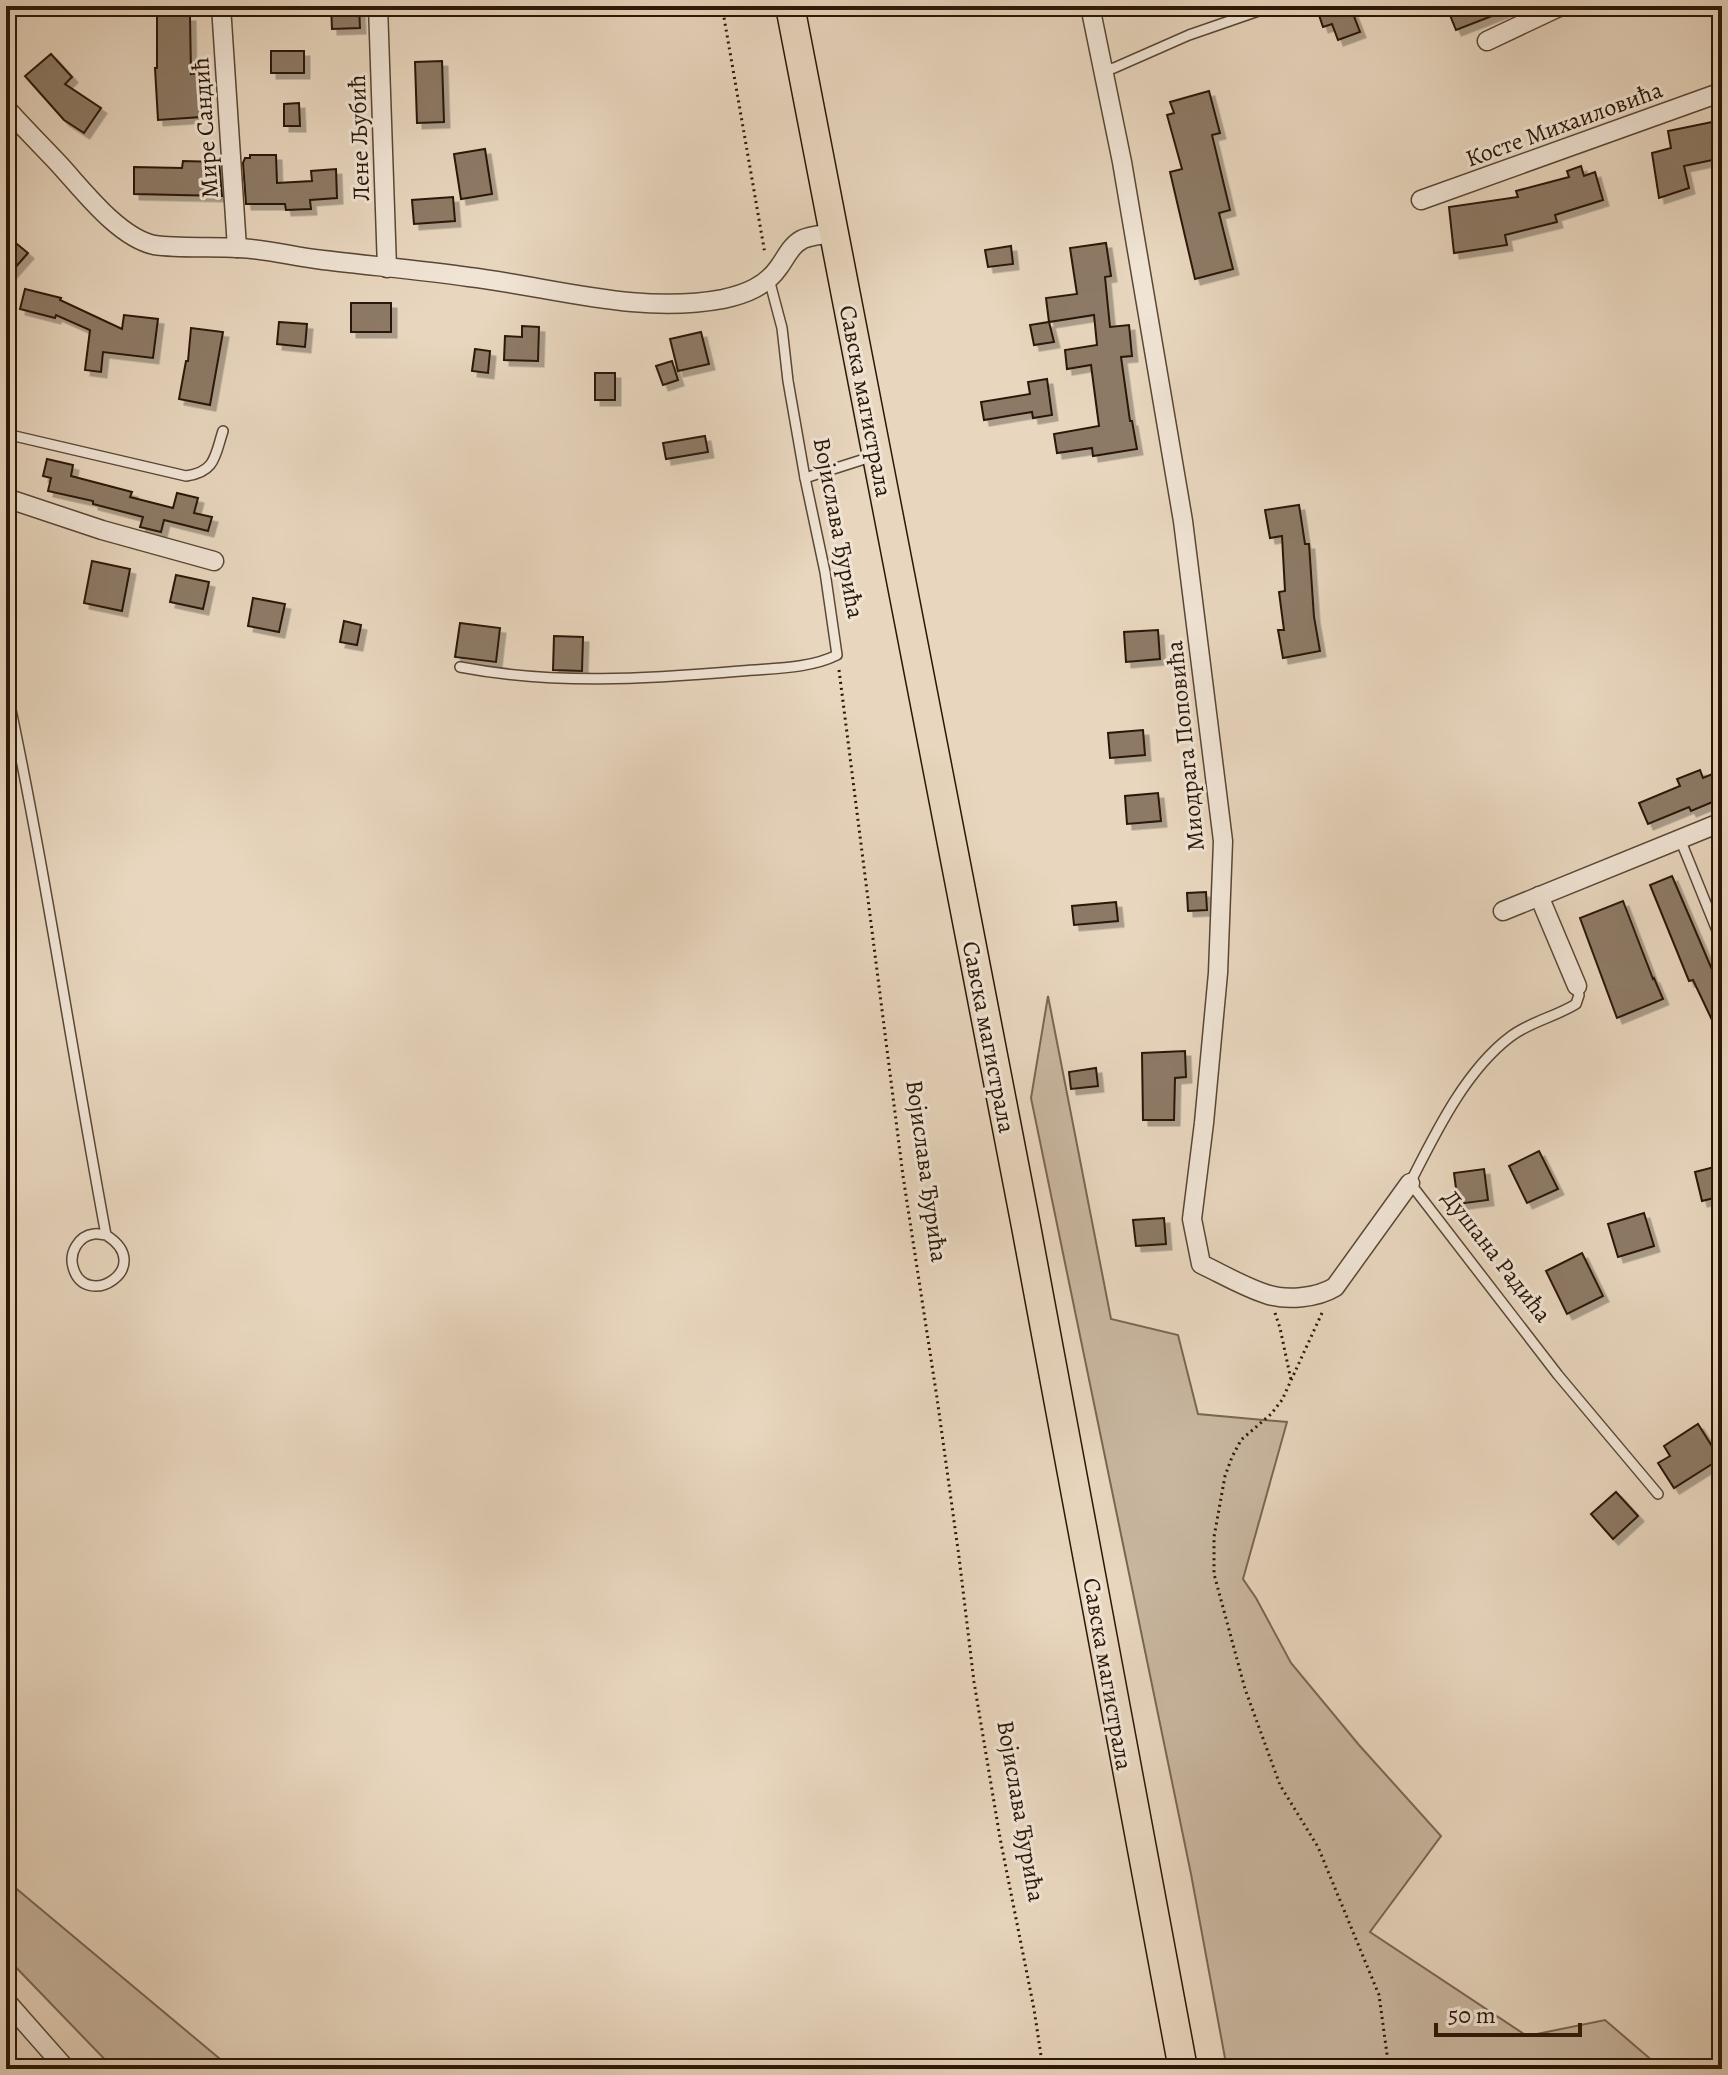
<svg xmlns="http://www.w3.org/2000/svg" width="1728" height="2075" viewBox="0 0 1728 2075" font-family="Alegreya,serif">
<style>
.green{fill:#c8b69f;stroke:#7a6653;stroke-width:2}
.building{fill:#8d7a66;stroke:#2b1707;stroke-width:2;filter:url(#shadow)}
.lines{fill:none;stroke-linecap:round;stroke-linejoin:round}
.lane-casing{stroke:#5a4735;stroke-width:12}
.street-casing{stroke:#5a4735;stroke-width:21}
.primary-casing{stroke:#2b1707;stroke-width:31}
.path{stroke:#2b1707;stroke-width:3;stroke-dasharray:2 4;stroke-linecap:butt}
.lane{stroke:#f0e4d5;stroke-width:9}
.street{stroke:#f0e4d5;stroke-width:18}
.primary{stroke:#e8d6be;stroke-width:28}
.labels{text-anchor:middle;stroke-width:6;stroke-linejoin:round;paint-order:stroke}
.street-label{font-size:24px;fill:#2b1707;stroke:#f0e4d5}
</style>
<defs>
<filter id="shadow"><feDropShadow dx="5.5" dy="5.5" stdDeviation="0" flood-color="#0004"/></filter>
</defs>
<rect width="100%" height="100%" fill="#e8d6be"/>
<filter id="stains"><feTurbulence type="fractalNoise" baseFrequency=".0025" numOctaves="4"/><feColorMatrix values="0 0 0 0 .2 0 0 0 0 .09 0 0 0 0 .02 0 0 0 .5 -.17"/></filter>
<radialGradient id="worn" r=".72"><stop offset=".6" stop-color="#630" stop-opacity="0"/><stop offset="1" stop-color="#630" stop-opacity=".3"/></radialGradient>
<!-- green -->
<g class="green">
<path d="M1048 996 1111 1319 1178 1335 1198 1414 1287 1422 1243 1579 1256 1598 1291 1663 1359 1745 1441 1836 1370 1932 1527 2036 1605 2020 1662 2069H1227L1191 1874 1031 1098Z"/>
<path d="M6 1880 232 2069H114L6 1957Z"/>
</g>
<!-- building -->
<g class="building">
<path d="M331 6H359L360 28 332 29Z"/>
<path d="M1316 6H1350L1360 32 1338 40 1332 24 1323 27Z"/>
<path d="M1463 6H1515V7L1456 30 1450 15 1465 9Z"/>
<path d="M157 16H190L191 74 199 73 201 117 158 120 155 68H157Z"/>
<rect x="271" y="51" width="33" height="22"/>
<path d="M51 54 72 77 65 84 101 108 84 133 64 120 25 76Z"/>
<path d="M442 61 444 122 417 123 415 62Z"/>
<path d="M1209 91 1220 133 1212 135 1230 210 1219 213 1233 269 1195 279 1170 172 1182 169 1167 115 1174 113 1170 102Z"/>
<path d="M299 103 300 126H284V104Z"/>
<path d="M1722 120V158L1684 166 1689 188 1659 198 1652 153 1671 148 1668 131Z"/>
<path d="M485 149 492 194 461 199 454 154Z"/>
<path d="M250 155H276L277 183 312 181 311 171 336 169 337 198 310 200 311 209 286 210 285 204H246L243 163 245 158H250Z"/>
<path d="M183 161 219 162 222 196 134 194V167L182 168Z"/>
<path d="M1581 166 1584 176 1595 172 1603 200 1555 215 1557 222 1505 235 1507 245 1454 253 1449 207 1518 197 1516 191 1569 177 1567 171Z"/>
<path d="M453 197 455 221 414 224 412 200Z"/>
<path d="M6 235 28 253 6 278Z"/>
<path d="M1106 243 1111 276 1105 277 1110 327 1129 325 1132 356 1121 357 1130 421H1132L1137 449 1093 456 1092 448 1057 453 1054 434 1099 426 1091 365 1067 369 1065 350 1097 345 1094 315 1049 322 1046 298 1077 294 1070 248Z"/>
<path d="M1011 246 1013 264 988 267 985 250Z"/>
<path d="M25 289 61 298 60 300 122 329 124 315 158 319 153 358 103 352 101 372 85 370 90 330 56 315 55 318 20 309Z"/>
<rect x="351" y="303" width="40" height="29"/>
<path d="M279 322 307 324 305 347 277 344Z"/>
<path d="M1049 322 1054 342 1034 345 1030 325Z"/>
<path d="M522 326 539 327 538 361 504 360 505 336 522 337Z"/>
<path d="M191 328 223 332 210 405 179 399 186 361H188Z"/>
<path d="M701 332 709 364 678 371 670 339Z"/>
<path d="M475 349 490 351 488 373 472 371Z"/>
<path d="M672 361 678 380 663 385 656 366Z"/>
<rect x="595" y="373" width="20" height="27"/>
<path d="M1047 379 1052 415 1033 418 1032 412 984 420 981 402 1030 394 1028 382Z"/>
<path d="M705 436 708 452 666 459 663 443Z"/>
<path d="M47 459 73 465 71 476 132 492 130 497 173 508 177 493 198 498 194 513 212 517 208 531 164 520 161 532 140 527 143 517 93 504V501L48 491 51 478 43 476Z"/>
<path d="M1299 505 1305 544H1309L1314 617 1320 651 1283 658 1278 630H1284L1279 592 1285 591 1282 536 1270 538 1265 510Z"/>
<path d="M92 561 130 569 122 611 84 603Z"/>
<path d="M176 575 209 582 203 609 170 602Z"/>
<path d="M253 598 285 604 279 632 248 626Z"/>
<path d="M344 621 361 625 357 645 340 642Z"/>
<path d="M460 623 500 628 496 662 455 657Z"/>
<path d="M1158 630 1160 659 1126 662 1124 632Z"/>
<path d="M554 636 583 637 582 671 553 670Z"/>
<path d="M1143 730 1145 755 1110 758 1108 733Z"/>
<path d="M1700 770 1703 778 1722 770V798L1691 811 1689 807 1648 824 1639 803 1680 786 1677 779Z"/>
<path d="M1158 793 1161 821 1127 824 1125 796Z"/>
<path d="M1672 876 1722 993V1041L1693 980 1689 981 1650 885Z"/>
<path d="M1206 892 1207 910 1188 911 1187 893Z"/>
<path d="M1623 901 1653 979 1654 978 1663 999 1617 1018 1580 918Z"/>
<path d="M1116 902 1118 921 1074 925 1072 906Z"/>
<path d="M1185 1051 1186 1077 1175 1078 1174 1120H1143L1142 1053Z"/>
<path d="M1096 1068 1098 1086 1071 1089 1069 1072Z"/>
<path d="M1539 1151 1558 1189 1527 1203 1509 1166Z"/>
<path d="M1722 1165V1196L1702 1201 1695 1172Z"/>
<path d="M1484 1169 1488 1200 1458 1204 1454 1173Z"/>
<path d="M1644 1213 1654 1246 1618 1257 1608 1224Z"/>
<path d="M1164 1218 1166 1244 1136 1246 1133 1220Z"/>
<path d="M1582 1253 1603 1296 1567 1314 1546 1271Z"/>
<path d="M1698 1424 1720 1459 1674 1488 1658 1463 1670 1456 1664 1446Z"/>
<path d="M1616 1492 1638 1516 1613 1539 1591 1514Z"/>
</g>
<g class="lines">
<defs>
<g id="lane">
<path d="M1104 70 1114 68 1189 35 1273 6"/>
<path d="M6 434 186 476C216 472 215 455 223 431"/>
<path d="M805 478 874 456"/>
<path d="M460 667C554 685 647 679 741 671 773 668 809 669 837 655L825 572 805 478 788 381 782 328 769 279"/>
<path d="M6 686C45 868 72 1052 106 1235 157 1267 85 1312 73 1267 69 1253 78 1236 94 1234 98 1233 102 1235 106 1235"/>
<path d="M1680 839 1722 943"/>
<path d="M1577 986 1579 995 1576 1004C1555 1017 1529 1022 1510 1037 1465 1071 1435 1134 1410 1183L1558 1375 1658 1494"/>
</g>
<g id="street">
<path d="M221 6 237 248"/>
<path d="M378 6 387 268"/>
<path d="M1090 6 1122 162 1183 521 1223 841 1218 973 1204 1123 1192 1219 1201 1264C1222 1274 1244 1287 1266 1294 1286 1301 1317 1298 1335 1287L1410 1183"/>
<path d="M1487 41 1561 6"/>
<path d="M6 108C23 127 41 145 58 163 83 190 118 237 154 245 182 249 210 246 239 248 267 249 295 257 323 260 372 266 421 270 469 277 552 287 638 315 723 299 746 294 766 286 779 267 787 256 791 245 803 239 812 235 823 235 833 233"/>
<path d="M1421 200 1722 92"/>
<path d="M6 498 102 530 214 561"/>
<path d="M1539 896 1577 986"/>
<path d="M1503 911 1722 822"/>
<path d="M6 2001 66 2069"/>
</g>
<path id="primary" d="M790 6 1025 1221 1183 2069"/>
</defs>
<!-- lane casing -->
<use href="#lane" class="lane-casing"/>
<!-- street casing -->
<use href="#street" class="street-casing"/>
<!-- primary casing -->
<use href="#primary" class="primary-casing"/>
<!-- path -->
<g class="path">
<path d="M722 6 765 254"/>
<path d="M839 670 903 1176 937 1398 959 1557 974 1682 1000 1838 1034 2009 1043 2069"/>
<path d="M1275 1313 1280 1328 1291 1380"/>
<path d="M1322 1313 1282 1400 1271 1414 1241 1440 1232 1457 1225 1476 1214 1537V1574L1245 1689 1280 1785 1318 1847 1379 1995 1389 2069"/>
</g>
<!-- lane -->
<use href="#lane" class="lane"/>
<!-- street -->
<use href="#street" class="street"/>
<!-- primary -->
<use href="#primary" class="primary"/>
</g>
<g class="labels">
<!-- street labels -->
<g class="street-label">
<text transform="translate(1564 124) rotate(-20)" y="8">Косте Михаиловића</text>
<text transform="translate(205 128) rotate(-94)" y="8">Мире Сандић</text>
<text transform="translate(359 138) rotate(-92)" y="8">Лене Љубић</text>
<text transform="translate(866 401) rotate(79)" y="8">Савска магистрала</text>
<text transform="translate(839 528) rotate(79)" y="8">Војислава Ђурића</text>
<text transform="translate(1185 746) rotate(-96)" y="8">Миодрага Поповића</text>
<text transform="translate(989 1037) rotate(79)" y="8">Савска магистрала</text>
<text transform="translate(927 1171) rotate(82)" y="8">Војислава Ђурића</text>
<text transform="translate(1497 1256) rotate(52)" y="8">Душана Радића</text>
<text transform="translate(1108 1674) rotate(80)" y="8">Савска магистрала</text>
<text transform="translate(1021 1811) rotate(80)" y="8">Војислава Ђурића</text>
</g>
</g>
<!-- margin -->
<rect width="1728" height="2075" fill="none" stroke="#e8d6be" stroke-width="32"/>
<rect x="8" y="8" width="1712" height="2059" fill="none" stroke="#2b1707" stroke-width="4"/>
<rect x="16" y="16" width="1696" height="2043" fill="none" stroke="#2b1707" stroke-width="2"/>
<!-- scale -->
<path d="M1436 2023v12h144v-12" fill="none" stroke="#2b1707" stroke-width="4"/>
<text x="1448" y="2023" font-size="24" fill="#2b1707" stroke="#f0e4d5" stroke-width="6" paint-order="stroke">50 m</text>
<rect width="100%" height="100%" filter="url(#stains)"/>
<rect width="100%" height="100%" fill="url(#worn)"/>
</svg>
